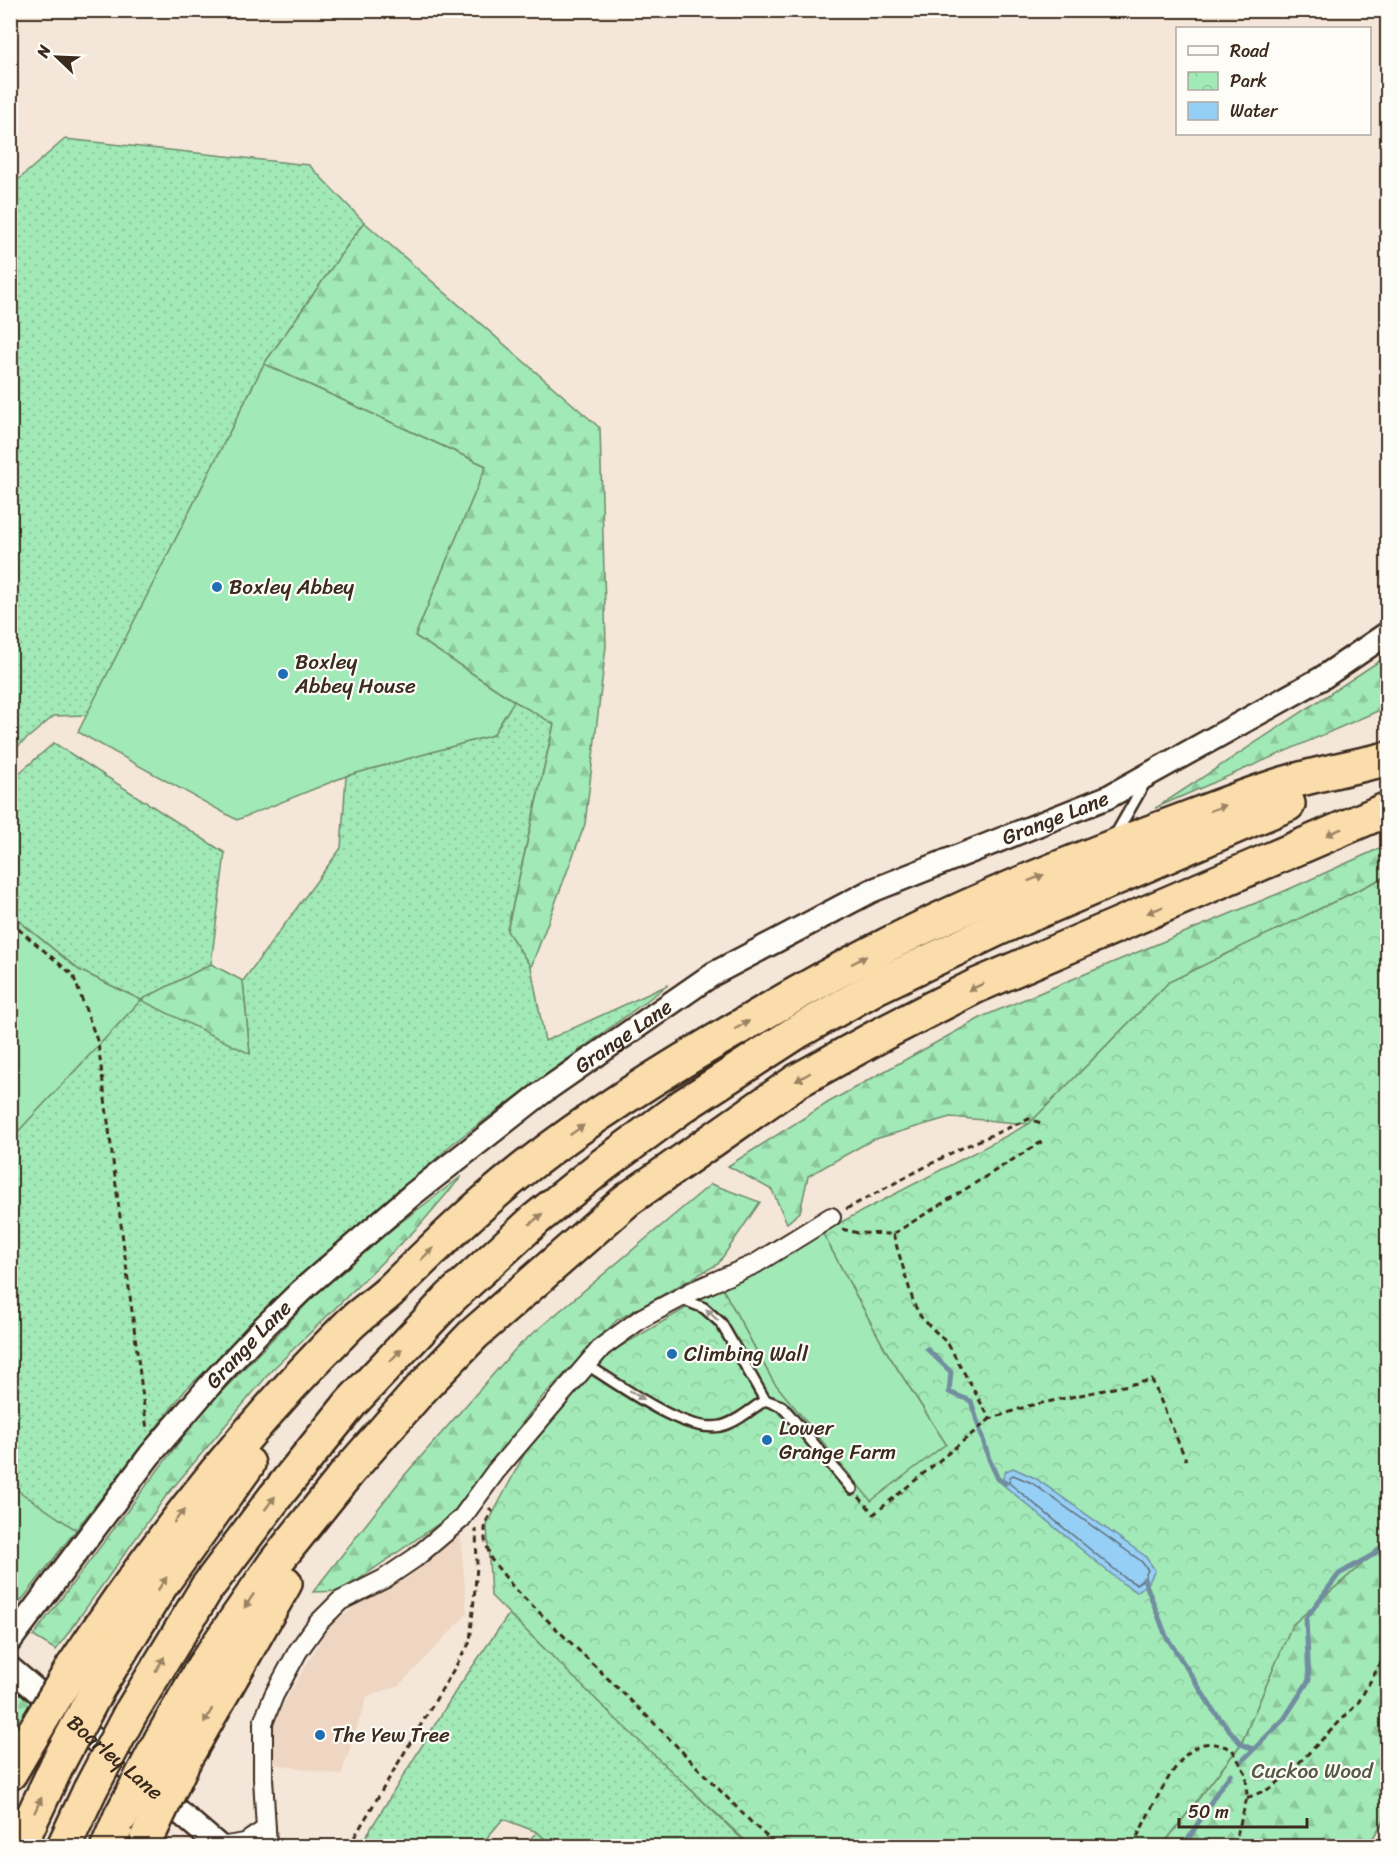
<svg xmlns="http://www.w3.org/2000/svg" width="1398" height="1857" viewBox="0 0 1398 1857" font-family="Sriracha,sans-serif">
<style>
.built{fill:#eed6c2}
.grass{fill:url(#grass-dots);stroke:#6e8a6a;stroke-width:1.5}
.forest{fill:url(#forest-firs);stroke:#6e8a6a;stroke-width:1.5}
.park{fill:url(#park-crowns);stroke:#6e8a6a;stroke-width:1.5}
.garden{fill:#a1e9b6;stroke:#6e8a6a;stroke-width:1.5}
.water{fill:#96cff6;stroke:#728da0;stroke-width:1.5}
.lines{fill:none;stroke-linecap:round;stroke-linejoin:round}
.shore{stroke:#5f6c74;stroke-width:1.5}
.stream{stroke:#728da0;stroke-width:5}
.service-casing{stroke:#3b2a1e;stroke-width:14}
.minor-casing{stroke:#3b2a1e;stroke-width:22}
.tertiary-casing{stroke:#3b2a1e;stroke-width:27}
.motorway-casing{stroke:#3b2a1e;stroke-width:38}
.path{stroke:#3b2a1e;stroke-width:3;stroke-dasharray:6 4.5;stroke-linecap:butt}
.service{stroke:#fdfcf7;stroke-width:9}
.minor{stroke:#fdfcf7;stroke-width:18}
.tertiary{stroke:#fdfcf7;stroke-width:22}
.motorway{stroke:#fbddab;stroke-width:33}
.motorway-bridge-casing{stroke:#3b2a1e;stroke-width:38;stroke-linecap:butt}
.motorway-bridge{stroke:#fbddab;stroke-width:33}
.oneway{fill:#9b8464}
.oneway2{fill:#9c938a}
.poi-dot{fill:#1f6fb2;stroke:#fdfcf7;stroke-width:2}
.labels{text-anchor:middle;stroke-width:4.5;stroke-linejoin:round;paint-order:stroke}
.poi-label{font-size:21px;fill:#3b2a1e;stroke:#fdfcf7;text-anchor:start}
.street-label{font-size:21px;fill:#3b2a1e;stroke:#fdfcf7}
.park-label{font-size:21px;fill:#545a44;stroke:#fdfcf7}
</style>
<defs>
<pattern id="grass-dots" width="8" height="8" patternUnits="userSpaceOnUse" patternTransform="scale(1.5)"><rect width="8" height="8" fill="#a1e9b6"/><path d="M2 2h.1M6 6h.1" fill="none" stroke="#8cc89c" stroke-width="1.8" stroke-linecap="round"/></pattern>
<pattern id="forest-firs" width="22" height="20" patternUnits="userSpaceOnUse" patternTransform="scale(1.5)"><rect width="22" height="20" fill="#a1e9b6"/><path d="M5 1l3.5 6h-7zM16 11l3.5 6h-7z" fill="#8cc89c"/></pattern>
<pattern id="park-crowns" width="20" height="18" patternUnits="userSpaceOnUse" patternTransform="scale(1.5)"><rect width="20" height="18" fill="#a1e9b6"/><path d="M2 6a3 3 0 1 1 6 0M12 15a3 3 0 1 1 6 0" fill="none" stroke="#8cc89c"/></pattern>
</defs>
<rect width="100%" height="100%" fill="#f4e6d8"/>
<filter id="ink" filterUnits="userSpaceOnUse"><feTurbulence type="fractalNoise" baseFrequency=".0167" numOctaves="2"/><feDisplacementMap in="SourceGraphic" scale="12" xChannelSelector="R" yChannelSelector="G"/><feConvolveMatrix kernelMatrix="1 2 1 2 8 2 1 2 1" color-interpolation-filters="sRGB"/></filter>
<g filter="url(#ink)">
<!-- built -->
<path class="built" d="M460 1529 467 1614 400 1685 367 1697 341 1775 269 1763V1728L330 1625Z"/>
<!-- grass -->
<g class="grass">
<path d="M65 139 309 165 364 222 264 364 87 715 54 716 11 752V186Z"/>
<path d="M514 701 554 723 507 930 531 967 545 1041 668 985 452 1144 187 1388 76 1530 11 1486 10 1139 141 1000 79 970 11 914V780L54 743 225 853 211 964 142 1000 250 1053 243 981 341 848 346 776 492 735Z"/>
<path d="M509 1614 749 1846H553L537 1832 503 1819 480 1846H360L457 1689Z"/>
</g>
<!-- forest -->
<g class="forest">
<path d="M364 222 600 428 606 646 585 824 531 967 507 931 554 724 514 701 415 636 486 466 264 364Z"/>
<path d="M1387 656V707L1155 808H1156Z"/>
<path d="M1387 845V876L1169 982 1029 1124 950 1117 872 1140 808 1176 800 1212 787 1223 772 1190 728 1166 829 1102 984 1016 1287 890Z"/>
<path d="M211 964 243 981 250 1054 141 1000Z"/>
<path d="M462 1176 419 1226 272 1370 166 1496 56 1650 33 1636 201 1413 343 1266Z"/>
<path d="M711 1184 760 1202 718 1264 617 1320 543 1396 451 1515 342 1591 313 1592 403 1477 518 1346Z"/>
<path d="M1387 1538V1815L1368 1846H1162L1241 1744 1292 1625 1371 1556Z"/>
<path d="M11 1685 31 1702 11 1742Z"/>
</g>
<!-- park -->
<path class="park" d="M1387 876V1538L1371 1556 1292 1625 1241 1744 1162 1846H751L619 1722 491 1596 487 1525 527 1449 604 1356 722 1287 773 1381 946 1444 886 1351 822 1232 1029 1124 1169 982Z"/>
<!-- garden -->
<g class="garden">
<path d="M264 364 486 466 415 636 514 701 493 735 346 776 237 820 78 732Z"/>
<path d="M10 914 79 970 141 1000 11 1139Z"/>
<path d="M822 1232 886 1351 946 1444 871 1501 773 1381 722 1287Z"/>
<path d="M11 1486 76 1530 11 1614Z"/>
<path d="M537 1832 553 1846H523Z"/>
</g>
<!-- water -->
<path class="water" d="M1013 1468 1035 1478 1145 1556 1155 1570 1149 1582 1137 1592 1122 1583 1001 1483 1006 1471Z"/>
<g class="lines">
<!-- shore -->
<path class="shore" d="M1013 1475 1032 1483 1141 1561 1148 1570 1144 1579 1136 1584 1125 1578 1009 1483 1010 1477Z"/>
<!-- stream -->
<g class="stream">
<path d="M927 1349 951 1372 949 1392 971 1401 989 1459 998 1479 1006 1483"/>
<path d="M1144 1579 1166 1636 1195 1681 1213 1710 1241 1744 1253 1749"/>
<path d="M1243 1760 1284 1719 1309 1680 1306 1618 1339 1574 1371 1556 1388 1543"/>
<path d="M1184 1846 1219 1789 1231 1774"/>
</g>
<defs>
<g id="service">
<path d="M1114 837 1146 781"/>
<path d="M680 1298 704 1308 721 1323 765 1400 781 1406 787 1412 852 1489"/>
<path d="M587 1365C619 1384 684 1434 721 1426 737 1422 752 1409 765 1400"/>
</g>
<g id="minor">
<path d="M226 1846 245 1843 266 1829"/>
<path d="M267 1846 263 1778V1723L274 1695 298 1651 318 1623 340 1601 384 1579 415 1558 461 1519 496 1471 602 1347 642 1318 693 1291 755 1264 831 1217"/>
</g>
<g id="tertiary">
<path id="s1" d="M10 1641 150 1455 217 1377 263 1328 302 1290 413 1194 543 1092 713 974 871 891 1108 797 1322 678 1388 633"/>
<path id="s2" d="M10 1668 219 1846"/>
</g>
<g id="motorway">
<path d="M73 1667C154 1545 243 1431 346 1328 359 1314 376 1304 390 1291 435 1247 480 1203 530 1164 597 1112 670 1067 743 1025 790 997 838 970 887 945 975 900 1067 864 1159 829 1200 814 1241 797 1283 784 1316 774 1352 767 1387 759"/>
<path d="M98 1688 161 1585 248 1464"/>
<path d="M130 1714 206 1589 275 1497 351 1403 450 1298 536 1219 603 1165 684 1105 797 1032 878 986 997 929 1288 804"/>
<path d="M161 1740 203 1667 275 1563 348 1472 420 1390 474 1334 627 1200 797 1081 882 1034 976 986 1388 809"/>
<path d="M184 1760 285 1583"/>
<path d="M10 1773 30 1739"/>
<path d="M19 1846 58 1763"/>
<path d="M64 1846 90 1790"/>
<path d="M108 1846 121 1816"/>
</g>
</defs>
<!-- service casing -->
<use href="#service" class="service-casing"/>
<!-- minor casing -->
<use href="#minor" class="minor-casing"/>
<!-- tertiary casing -->
<use href="#tertiary" class="tertiary-casing"/>
<!-- motorway casing -->
<use href="#motorway" class="motorway-casing"/>
<!-- path -->
<g class="path">
<path d="M10 922 73 975 98 1043 147 1430"/>
<path d="M846 1209 957 1150 1029 1119 1044 1124"/>
<path d="M842 1229 858 1233 893 1234 1043 1141"/>
<path d="M893 1234 914 1304 921 1317 948 1344 990 1419 1028 1406 1152 1380 1186 1460"/>
<path d="M859 1497 874 1514 990 1419"/>
<path d="M489 1508 492 1511 485 1524V1540L491 1559 514 1588 653 1722 752 1823 777 1846"/>
<path d="M10 1708 17 1699"/>
<path d="M1247 1798 1271 1788 1288 1774 1358 1703 1388 1650"/>
<path d="M349 1846 470 1642 477 1567 476 1529"/>
<path d="M1132 1846C1147 1821 1175 1749 1204 1744 1214 1742 1223 1746 1232 1749L1246 1774 1247 1798 1234 1846"/>
</g>
<!-- service -->
<use href="#service" class="service"/>
<!-- minor -->
<use href="#minor" class="minor"/>
<!-- tertiary -->
<use href="#tertiary" class="tertiary"/>
<!-- motorway -->
<use href="#motorway" class="motorway"/>
<defs>
<g id="motorway-bridge">
<path d="M30 1739 73 1667"/>
<path d="M58 1763 98 1688"/>
<path d="M90 1790 130 1714"/>
<path d="M121 1816 161 1740"/>
<path d="M147 1838 184 1760"/>
</g>
</defs>
<!-- motorway-bridge casing -->
<use href="#motorway-bridge" class="motorway-bridge-casing"/>
<!-- motorway-bridge -->
<use href="#motorway-bridge" class="motorway-bridge"/>
</g>
<!-- one-way arrows -->
<defs><path id="oneway-solid" d="M-6-.8H1V-3.2L6.5 0L1 3.2V.8H-6Z" transform="scale(1.5)"/></defs>
<g class="oneway">
<use href="#oneway-solid" transform="translate(1218 808) rotate(-20)"/>
<use href="#oneway-solid" transform="translate(1334 832) rotate(156)"/>
<use href="#oneway-solid" transform="translate(1036 878) rotate(-22)"/>
<use href="#oneway-solid" transform="translate(1155 910) rotate(157)"/>
<use href="#oneway-solid" transform="translate(859 960) rotate(-28)"/>
<use href="#oneway-solid" transform="translate(976 987) rotate(155)"/>
<use href="#oneway-solid" transform="translate(742 1025) rotate(-30)"/>
<use href="#oneway-solid" transform="translate(803 1077) rotate(150)"/>
<use href="#oneway-solid" transform="translate(577 1130) rotate(-35)"/>
<use href="#oneway-solid" transform="translate(536 1219) rotate(-41)"/>
<use href="#oneway-solid" transform="translate(427 1254) rotate(-44)"/>
<use href="#oneway-solid" transform="translate(396 1355) rotate(-47)"/>
<use href="#oneway-solid" transform="translate(270 1503) rotate(-53)"/>
<use href="#oneway-solid" transform="translate(179 1516) rotate(-52)"/>
<use href="#oneway-solid" transform="translate(162 1584) rotate(-56)"/>
<use href="#oneway-solid" transform="translate(249 1601) rotate(124)"/>
<use href="#oneway-solid" transform="translate(160 1664) rotate(-59)"/>
<use href="#oneway-solid" transform="translate(208 1716) rotate(119)"/>
<use href="#oneway-solid" transform="translate(38 1805) rotate(-65)"/>
</g>
<g class="oneway2">
<use href="#oneway-solid" transform="translate(712 1315) rotate(-137)"/>
<use href="#oneway-solid" transform="translate(637 1395) rotate(31)"/>
</g>
</g>
<!-- markers -->
<g class="poi-dot">
<circle cx="217" cy="587" r="6"/>
<circle cx="283" cy="674" r="6"/>
<circle cx="672" cy="1354" r="6"/>
<circle cx="767" cy="1440" r="6"/>
<circle cx="320" cy="1735" r="6"/>
</g>
<g class="labels">
<!-- poi labels -->
<g class="poi-label">
<text x="229" y="594">Boxley Abbey</text>
<text x="295" y="669">Boxley<tspan x="295" dy="24">Abbey House</tspan></text>
<text x="684" y="1361">Climbing Wall</text>
<text x="779" y="1435">Lower<tspan x="779" dy="24">Grange Farm</tspan></text>
<text x="332" y="1742">The Yew Tree</text>
</g>
<!-- street labels -->
<g class="street-label">
<text dy="7" stroke="none"><textPath href="#s1" startOffset="1353">Grange Lane</textPath></text>
<text dy="7" stroke="none"><textPath href="#s1" startOffset="867">Grange Lane</textPath></text>
<text dy="7" stroke="none"><textPath href="#s1" startOffset="381">Grange Lane</textPath></text>
<text dy="7" stroke="none"><textPath href="#s2" startOffset="138">Boarley Lane</textPath></text>
</g>
<!-- park labels -->
<g class="park-label">
<text x="1312" y="1778">Cuckoo Wood</text>
</g>
</g>
<!-- margin -->
<rect width="1398" height="1857" fill="none" stroke="#fdfcf7" stroke-width="36"/>
<rect x="18" y="18" width="1362" height="1821" fill="none" stroke="#3b2a1e" stroke-width="2" filter="url(#ink)"/>
<!-- legend -->
<rect x="1176" y="27" width="195" height="108" fill="#fdfcf7" stroke="#afa8a0" stroke-width="1.5"/>
<rect x="1188" y="46" width="30" height="9" fill="#fdfcf7" stroke="#afa8a0" stroke-width="1.5"/>
<text x="1230" y="57" font-size="18" fill="#3b2a1e">Road</text>
<rect x="1188" y="72" width="30" height="18" fill="url(#park-crowns)" stroke="#afa8a0" stroke-width="1.5"/>
<text x="1230" y="87" font-size="18" fill="#3b2a1e">Park</text>
<rect x="1188" y="102" width="30" height="18" fill="#96cff6" stroke="#afa8a0" stroke-width="1.5"/>
<text x="1230" y="117" font-size="18" fill="#3b2a1e">Water</text>
<!-- north arrow -->
<g transform="translate(57 57) rotate(293)" stroke="#fdfcf7" stroke-width="4.5" paint-order="stroke">
<path d="M0-4.5L10 22L0 15L-10 22Z" fill="#3b2a1e"/>
<text y="-9" font-size="16" font-weight="bold" text-anchor="middle" fill="#3b2a1e">N</text>
</g>
<!-- scale -->
<path d="M1179 1818v9h128v-9" fill="none" stroke="#3b2a1e" stroke-width="3"/>
<text x="1188" y="1818" font-size="18" fill="#3b2a1e" stroke="#fdfcf7" stroke-width="4.5" paint-order="stroke">50 m</text>
</svg>
